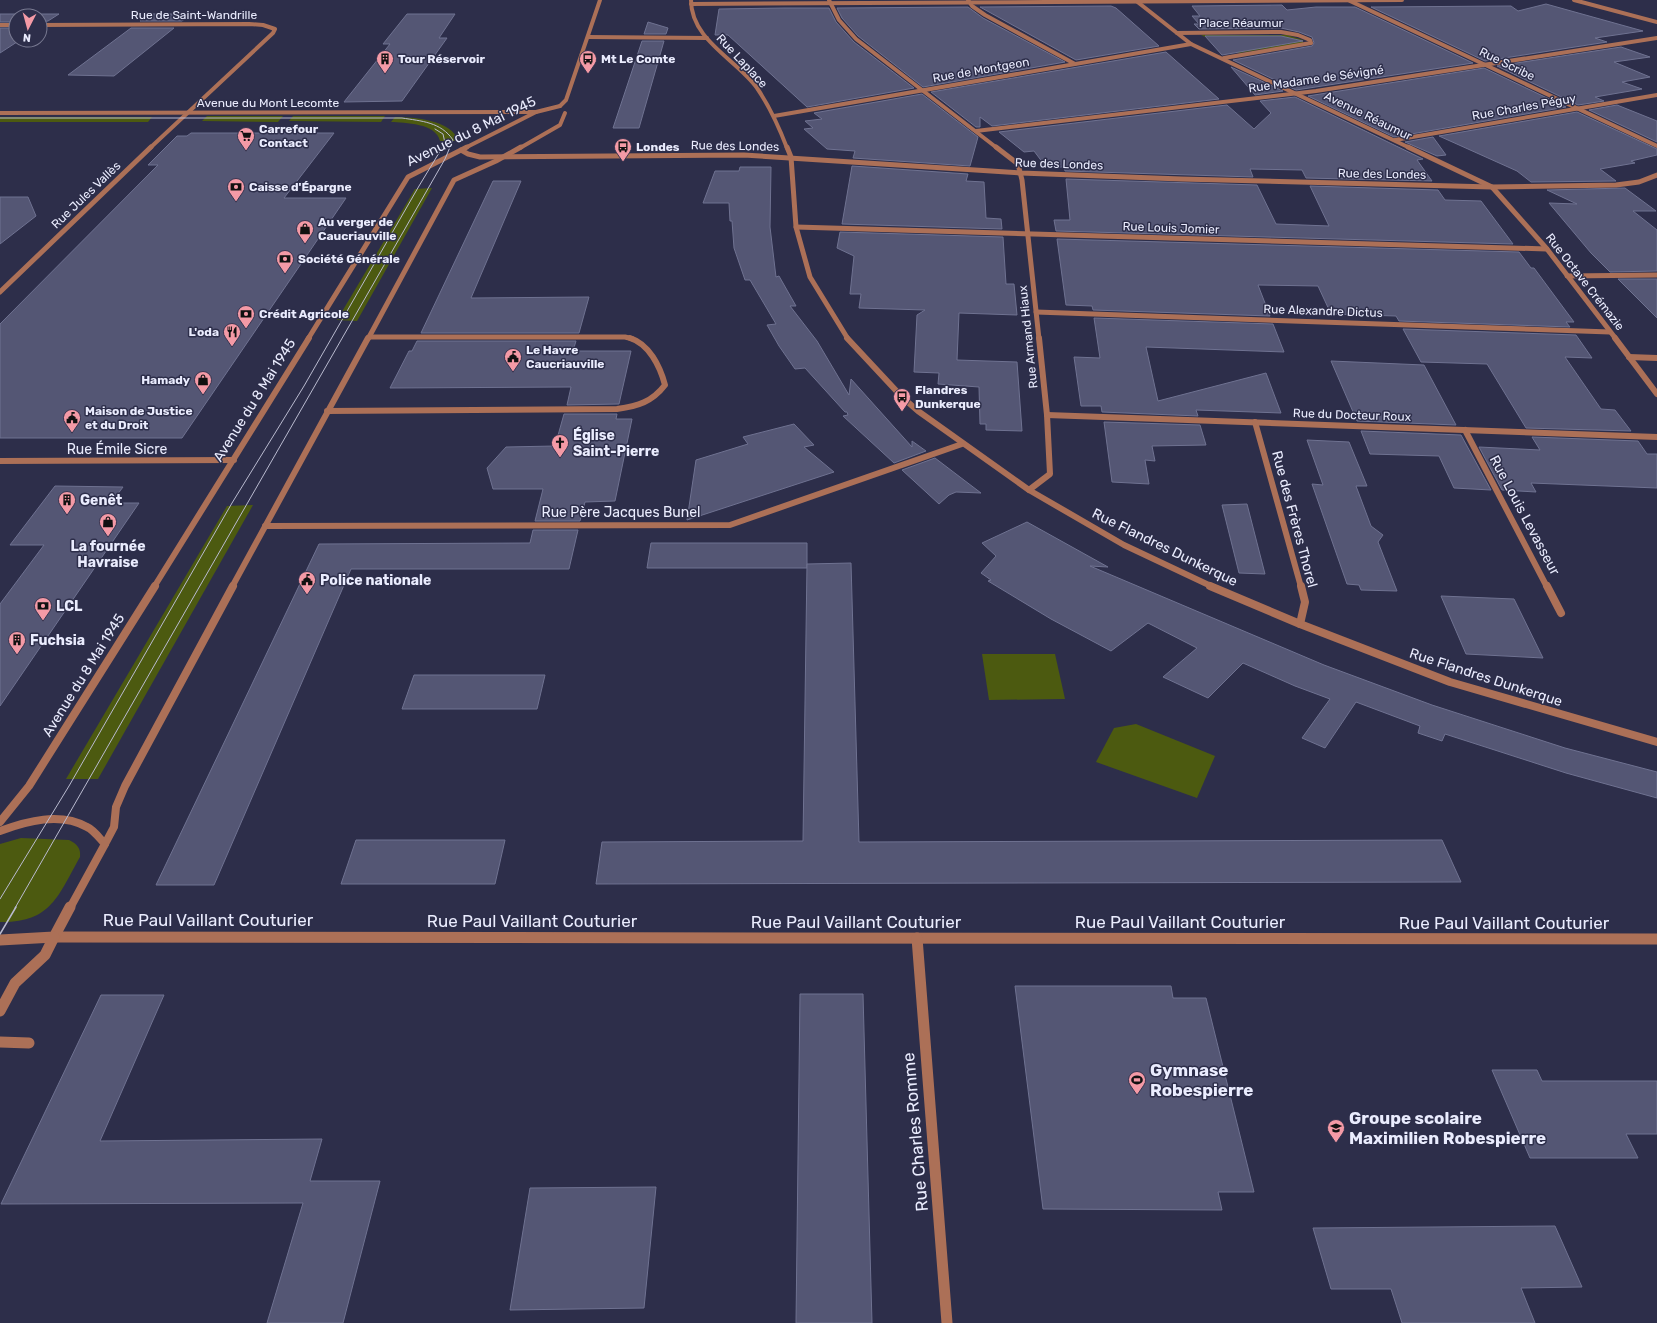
<svg xmlns="http://www.w3.org/2000/svg" width="1657" height="1323" viewBox="0 0 1657 1323" font-family="Rubik,sans-serif">
<style>
.green{fill:#4c5a10}
.building{fill:#545674;stroke:#6f7291}
.lines{fill:none;stroke-linecap:round;stroke-linejoin:round}
.service-far4{stroke:#ac7057;stroke-width:4}
.service-far3{stroke:#ac7057;stroke-width:5}
.service-far2{stroke:#ac7057;stroke-width:6}
.service-far1{stroke:#ac7057;stroke-width:8}
.service{stroke:#ac7057;stroke-width:11}
.minor-far4{stroke:#ac7057;stroke-width:4}
.minor-far3{stroke:#ac7057;stroke-width:5}
.minor-far2{stroke:#ac7057;stroke-width:6}
.minor-far1{stroke:#ac7057;stroke-width:8}
.minor{stroke:#ac7057;stroke-width:11}
.tertiary-far4{stroke:#ac7057;stroke-width:4}
.tertiary-far3{stroke:#ac7057;stroke-width:5}
.tertiary-far2{stroke:#ac7057;stroke-width:6}
.tertiary-far1{stroke:#ac7057;stroke-width:8}
.tertiary{stroke:#ac7057;stroke-width:11}
.tram-far1{stroke:#babbd0;stroke-width:1}
.tram{stroke:#babbd0;stroke-width:1.5}
.labels{text-anchor:middle;stroke-width:3;stroke-linejoin:round;paint-order:stroke}
.far-street-label{font-size:12px;fill:#eaecfe;stroke:#2d2e4a}
.far-poi-label{font-size:12px;font-weight:bold;fill:#eaecfe;stroke:#2d2e4a;text-anchor:start}
.street-label{font-size:14px;fill:#eaecfe;stroke:#2d2e4a}
.poi-label{font-size:14px;font-weight:bold;fill:#eaecfe;stroke:#2d2e4a;text-anchor:start}
.near-street-label{font-size:17px;fill:#eaecfe;stroke:#2d2e4a}
.near-poi-label{font-size:17px;font-weight:bold;fill:#eaecfe;stroke:#2d2e4a;text-anchor:start}
</style>
<rect width="100%" height="100%" fill="#2d2e4a"/>
<!-- green -->
<g class="green">
<path d="M1201 35H1287L1303 40V43L1239 53Z"/>
<path d="M207 116H283L278 122 202 121Z"/>
<path d="M293 116H385L381 122 289 121Z"/>
<path d="M0 117H152L148 122H0Z"/>
<path d="M395 117C413 117 453 120 458 141H440C436 123 405 123 391 122Z"/>
<path d="M432 188 357 321 337 320 415 189Z"/>
<path d="M253 505 98 779H66L227 506Z"/>
<path d="M982 654H1055L1065 699 989 700Z"/>
<path d="M1136 724 1215 756 1197 798 1096 762 1114 728Z"/>
<path d="M21 838 69 840C77 844 81 848 80 857 58 896 51 923 0 922V844Z"/>
</g>
<!-- building -->
<g class="building">
<path d="M1546 4 1643 31 1595 38 1607 42 1485 61 1371 7 1511 6 1518 11Z"/>
<path d="M1282 5 1287 10 1316 7H1355L1473 63 1296 90 1233 60 1312 46 1314 43 1312 37 1299 32 1281 28 1199 29 1194 24H1199L1192 16H1200L1192 6Z"/>
<path d="M1111 6 1116 8 1159 46 1076 60 980 7Z"/>
<path d="M968 7 983 18 1065 62 923 87 858 36 842 18 837 8Z"/>
<path d="M784 8H829L836 22 854 42 914 88 807 107 728 35H715L719 9Z"/>
<path d="M0 14H59L48 21 40 22V16H16V22H0Z"/>
<path d="M150 14H191L182 21H140Z"/>
<path d="M407 14H455L439 38H447L402 101 344 102 390 44H383Z"/>
<path d="M648 22 668 28 666 34H644Z"/>
<path d="M0 28H16V40H20L0 53Z"/>
<path d="M131 28H174L114 76 68 75Z"/>
<path d="M1205 36H1281L1303 41 1222 55Z"/>
<path d="M642 41H664L639 128H613Z"/>
<path d="M1621 47 1650 57 1614 62 1650 77 1622 82 1642 89 1595 97 1604 101 1578 105 1497 66Z"/>
<path d="M1166 52 1219 99 992 126 980 117V127H976L931 92Z"/>
<path d="M1231 67 1283 91 1255 95Z"/>
<path d="M1484 68 1566 107 1394 137 1308 96Z"/>
<path d="M922 94 978 137 970 166 853 158 855 151 827 149 804 129 813 128 805 121 822 119 814 113Z"/>
<path d="M1295 97 1423 159 1417 160 1432 181 1306 178 1302 170 1250 169 1253 177 1065 171 1064 167H1056V163H1043L1034 151 1024 152 999 132 1227 105 1254 129 1271 113 1260 101Z"/>
<path d="M1617 105 1657 121V142L1589 110Z"/>
<path d="M1577 112 1657 149V155L1631 161 1635 163 1600 169 1616 181 1531 182 1517 171 1439 136Z"/>
<path d="M191 133H334L284 198H346L182 438H0V324L158 165H148L177 136H187Z"/>
<path d="M1433 137 1446 155 1437 156 1405 142Z"/>
<path d="M852 166 968 174 966 181 984 182 986 218 1001 219 1002 229 842 224Z"/>
<path d="M740 167H771L770 227 776 277 779 276 796 306H790L817 341 849 395 851 379 912 447V441L926 451 894 463 843 416 848 415 847 412H845L805 368 795 369 779 346 767 325 776 324 750 280H745L734 248 732 221H730L729 203H703L715 171H739Z"/>
<path d="M1066 179 1257 185 1276 224 1329 226 1310 186 1438 190 1445 200 1481 201 1513 244 1056 231 1054 220H1070Z"/>
<path d="M493 181H521L471 298 589 297 579 333H421Z"/>
<path d="M1625 188 1656 211H1633L1657 230V271L1610 272 1591 253 1549 203 1577 204 1547 190Z"/>
<path d="M0 197H28L36 216 0 244Z"/>
<path d="M840 232 1003 237 1006 284H1014L1017 315 959 313 957 360 1017 362 1022 431 986 430V424H980L979 387 938 384 939 373 914 372 917 315 925 310 859 308 861 294H850L854 256 837 248Z"/>
<path d="M1057 239 1519 252 1531 268H1534L1574 322H1566L1570 327 1399 321 1396 316 1331 314 1318 286 1258 285 1270 316 1093 310 1092 306 1066 305Z"/>
<path d="M1618 279H1657V318Z"/>
<path d="M1094 318 1273 324 1284 352 1146 347 1158 401 1266 373 1281 413 1196 410 1198 416 1102 412 1101 406H1081L1074 357 1100 358Z"/>
<path d="M1403 329 1576 335 1592 358 1565 357 1601 409 1615 410 1631 431 1526 428 1487 364 1421 362Z"/>
<path d="M417 341H576L573 351H631L619 404 567 405 571 387 390 388 409 351H412Z"/>
<path d="M1331 361 1424 365 1456 425 1357 421Z"/>
<path d="M564 414H617L616 419H632L615 501 585 502 580 521H535L543 489H493L487 468 506 447 555 446Z"/>
<path d="M1104 422 1200 425 1206 445 1152 446 1155 461 1145 460 1149 484 1112 482Z"/>
<path d="M794 424 814 445 804 447 834 472 687 520 696 460 748 444 743 437Z"/>
<path d="M1361 431 1461 435 1491 490 1454 488 1439 456 1370 454Z"/>
<path d="M1532 437 1638 441 1647 454H1657V488L1531 483 1536 492 1502 490 1479 447 1540 450Z"/>
<path d="M1307 440 1349 442 1367 486H1356L1371 526 1383 535 1378 542 1397 591 1361 590 1359 585 1347 584 1312 484 1323 485Z"/>
<path d="M935 458 981 493 956 492 949 495 939 504 902 470Z"/>
<path d="M55 486 123 487 111 503H139L0 706V604L44 545H10Z"/>
<path d="M1247 504 1265 574 1239 573 1222 505Z"/>
<path d="M1027 522 1108 567 1090 566 1324 665 1432 705 1565 748 1657 772V798L1566 773 1445 734 1442 741 1418 733 1420 726 1356 702 1325 748 1302 738 1330 699 1295 686 1243 663 1208 698 1163 677 1197 648 1148 623 1111 651 1051 619 988 581 991 580 981 573 996 556 982 543Z"/>
<path d="M533 530H578L569 569H351L214 885H156L319 544 530 543Z"/>
<path d="M651 543H807V568H647Z"/>
<path d="M851 563 859 842 1442 840 1461 882 596 884 602 842 803 841 807 564Z"/>
<path d="M1441 596 1514 599 1543 658 1466 654Z"/>
<path d="M414 675H545L537 709H402Z"/>
<path d="M356 840H505L495 884H341Z"/>
<path d="M1015 986H1171L1173 998H1206L1254 1192H1218L1222 1210 1043 1209Z"/>
<path d="M800 994H863L872 1323H796Z"/>
<path d="M101 995H164L100 1141 322 1139 310 1181H380L343 1323H267L303 1203 1 1204Z"/>
<path d="M1492 1070H1537L1542 1081H1657V1134H1626L1638 1158H1530Z"/>
<path d="M656 1187 644 1308 510 1310 530 1188Z"/>
<path d="M1555 1226 1582 1287 1521 1288 1535 1323H1402L1391 1289H1331L1313 1228Z"/>
</g>
<g class="lines">
<!-- service-far4 -->
<path class="service-far4" d="M588 37 707 38"/>
<!-- service-far3 -->
<path class="service-far3" d="M369 337H625L633 339"/>
<!-- service-far2 -->
<g class="service-far2">
<path d="M327 411 617 409C638 406 652 402 665 385 660 366 649 344 630 338"/>
<path d="M1465 430 1547 587"/>
</g>
<!-- service-far1 -->
<path class="service-far1" d="M1547 586 1561 613"/>
<!-- service -->
<path class="service" d="M0 1042 29 1043"/>
<!-- minor-far4 -->
<g class="minor-far4">
<path d="M691 0C691 40 736 59 757 88 770 107 779 127 787 148"/>
<path d="M829 0 839 20 856 39 997 148"/>
<path d="M968 0 972 6 985 15 1075 64"/>
<path d="M1135 0 1191 44 1410 148"/>
<path d="M1350 1 1657 146"/>
<path d="M691 4 1402 0"/>
<path d="M0 25H16"/>
<path d="M40 25 249 24 263 25 275 29 273 33 150 148"/>
<path d="M1177 33 1281 32 1298 35 1310 40 1311 43 1224 58"/>
<path d="M0 113 536 112"/>
<path d="M774 116 1191 44"/>
<path d="M976 131 1316 91 1657 38"/>
<path d="M1395 140 1657 95"/>
</g>
<!-- minor-far3 -->
<g class="minor-far3">
<path d="M787 147 791 157 796 227 810 277 848 339"/>
<path d="M996 147 1018 164 1022 180 1039 339"/>
<path d="M1408 147 1492 187 1547 249 1616 339"/>
<path d="M796 227 1547 249"/>
<path d="M1567 276 1657 275"/>
<path d="M0 292 151 147"/>
<path d="M1036 312 1610 332"/>
</g>
<!-- minor-far2 -->
<g class="minor-far2">
<path d="M847 338 902 397 918 411 1029 490 1124 545 1213 587"/>
<path d="M1615 338 1657 394"/>
<path d="M1629 357 1657 358"/>
<path d="M1047 415 1657 437"/>
<path d="M1255 422 1301 587"/>
<path d="M0 461 234 460"/>
<path d="M1029 490 1050 474 1047 415 1039 338"/>
<path d="M265 526 730 525 962 444"/>
</g>
<!-- minor-far1 -->
<g class="minor-far1">
<path d="M1210 586 1300 624 1450 682 1657 742"/>
<path d="M1300 624 1305 602 1301 586"/>
</g>
<!-- minor -->
<g class="minor">
<path d="M54 937 1657 939"/>
<path d="M917 938 947 1323"/>
</g>
<!-- tertiary-far4 -->
<g class="tertiary-far4">
<path d="M1574 0 1657 22"/>
<path d="M560 106 566 100 600 0"/>
<path d="M465 148 536 112 560 106"/>
<path d="M520 148 560 125 565 113"/>
</g>
<!-- tertiary-far3 -->
<g class="tertiary-far3">
<path d="M461 150 468 154 480 157 744 155 1021 173 1181 179 1492 187 1616 185 1639 182 1657 175"/>
<path d="M308 339 408 177 467 147"/>
<path d="M368 339 454 180 496 161 521 147"/>
</g>
<!-- tertiary-far2 -->
<g class="tertiary-far2">
<path d="M154 587 309 338"/>
<path d="M232 587 368 338"/>
</g>
<!-- tertiary-far1 -->
<g class="tertiary-far1">
<path d="M0 822 29 786 155 586"/>
<path d="M0 831C27 821 60 812 87 827 94 830 100 839 105 844L70 908"/>
<path d="M105 844 114 827 116 807 125 786 233 586"/>
</g>
<!-- tertiary -->
<g class="tertiary">
<path d="M0 940 54 937 70 907"/>
<path d="M0 1011 15 983 45 955 54 937"/>
</g>
<!-- tram-far1 -->
<g class="tram-far1">
<path d="M0 118H402C421 121 441 122 453 140L445 159 15 908"/>
<path d="M0 899 69 786 232 503 304 386 419 186 445 143 443 134 435 129"/>
</g>
<!-- tram -->
<path class="tram" d="M0 934 16 907"/>
</g>
<!-- icons -->
<defs>
<symbol id="building-pin" viewBox="-11 -11 22 30"><path d="M0 17L-7.5 6A9.5 9.5 0 1 1 7.5 6Z" fill="#f49aa6" stroke="#2d2e4a"/><path d="M-4-6H4V6H1V3H-1V6H-4ZM-2.5-4.3h1.7v1.8h-1.7ZM.8-4.3h1.7v1.8H.8ZM-2.5-1h1.7V.8h-1.7ZM.8-1h1.7V.8H.8Z" fill="#111"/></symbol>
<symbol id="bus-pin" viewBox="-11 -11 22 30"><path d="M0 17L-7.5 6A9.5 9.5 0 1 1 7.5 6Z" fill="#f49aa6" stroke="#2d2e4a"/><path d="M-5-6H5V4H4V6H2V4H-2V6H-4V4H-5ZM-3.5-4V0h7V-4ZM-3.5 1.2v1.5H-2V1.2ZM2 1.2v1.5H3.5V1.2Z" fill="#111"/></symbol>
<symbol id="supermarket-pin" viewBox="-11 -11 22 30"><path d="M0 17L-7.5 6A9.5 9.5 0 1 1 7.5 6Z" fill="#f49aa6" stroke="#2d2e4a"/><path d="M-6-5.5h2.5l.6 2H6L4.5 2H-2.5L-4.4-4H-6ZM-1.5 3.2a1.3 1.3 0 1 0 .1 0ZM3 3.2a1.3 1.3 0 1 0 .1 0Z" fill="#111"/></symbol>
<symbol id="bank-pin" viewBox="-11 -11 22 30"><path d="M0 17L-7.5 6A9.5 9.5 0 1 1 7.5 6Z" fill="#f49aa6" stroke="#2d2e4a"/><path d="M-6-4H6V4H-6ZM0-2.3a2.3 2.3 0 1 0 0 4.6a2.3 2.3 0 1 0 0-4.6Z" fill="#111"/></symbol>
<symbol id="shop-pin" viewBox="-11 -11 22 30"><path d="M0 17L-7.5 6A9.5 9.5 0 1 1 7.5 6Z" fill="#f49aa6" stroke="#2d2e4a"/><path d="M-5-2.5h2.3a2.7 3.5 0 0 1 5.4 0H5L5.5 6h-11ZM-1.5-2.5h3a1.5 2.3 0 0 0-3 0Z" fill="#111"/></symbol>
<symbol id="restaurant-pin" viewBox="-11 -11 22 30"><path d="M0 17L-7.5 6A9.5 9.5 0 1 1 7.5 6Z" fill="#f49aa6" stroke="#2d2e4a"/><path d="M-5-6h1v4h1v-4h1v4h1v-4h1v5L-1.5 .5V6h-2V.5L-5-1ZM5-6V6H3V1.5H1.5Q1.5-4 5-6Z" fill="#111"/></symbol>
<symbol id="civic-pin" viewBox="-11 -11 22 30"><path d="M0 17L-7.5 6A9.5 9.5 0 1 1 7.5 6Z" fill="#f49aa6" stroke="#2d2e4a"/><path d="M-.6-6.5H3V-4.5H.6V-3L4-1V1h2V6H-6V1h2V-1L-.6-3ZM-1.2 2.5V6h2.4V2.5Z" fill="#111"/></symbol>
<symbol id="church-pin" viewBox="-11 -11 22 30"><path d="M0 17L-7.5 6A9.5 9.5 0 1 1 7.5 6Z" fill="#f49aa6" stroke="#2d2e4a"/><path d="M-1.2-6h2.4v3.5h3.3v2.4h-3.3V6h-2.4V-.1h-3.3v-2.4h3.3Z" fill="#111"/></symbol>
<symbol id="stadium-pin" viewBox="-11 -11 22 30"><path d="M0 17L-7.5 6A9.5 9.5 0 1 1 7.5 6Z" fill="#f49aa6" stroke="#2d2e4a"/><path d="M0-5a6.5 5 0 1 0 0 10a6.5 5 0 1 0 0-10ZM-3.5-1.8h7v3.6h-7Z" fill="#111"/></symbol>
<symbol id="school-pin" viewBox="-11 -11 22 30"><path d="M0 17L-7.5 6A9.5 9.5 0 1 1 7.5 6Z" fill="#f49aa6" stroke="#2d2e4a"/><path d="M0-5L7-2L0 1L-7-2ZM-4 1L0 2.5L4 1V4Q0 6-4 4Z" fill="#111"/></symbol>
</defs>
<g fill-rule="evenodd">
<use href="#building-pin" x="375" y="49" width="20" height="27"/>
<use href="#bus-pin" x="578" y="49" width="20" height="27"/>
<use href="#supermarket-pin" x="236" y="126" width="20" height="27"/>
<use href="#bus-pin" x="613" y="137" width="20" height="27"/>
<use href="#bank-pin" x="226" y="177" width="20" height="27"/>
<use href="#shop-pin" x="295" y="219" width="20" height="27"/>
<use href="#bank-pin" x="275" y="249" width="20" height="27"/>
<use href="#bank-pin" x="236" y="304" width="20" height="27"/>
<use href="#restaurant-pin" x="222" y="322" width="20" height="27"/>
<use href="#civic-pin" x="503" y="347" width="20" height="27"/>
<use href="#shop-pin" x="193" y="370" width="20" height="27"/>
<use href="#bus-pin" x="892" y="387" width="20" height="27"/>
<use href="#civic-pin" x="62" y="408" width="20" height="27"/>
<use href="#church-pin" x="550" y="433" width="20" height="27"/>
<use href="#building-pin" x="57" y="490" width="20" height="27"/>
<use href="#shop-pin" x="98" y="512" width="20" height="27"/>
<use href="#civic-pin" x="297" y="570" width="20" height="27"/>
<use href="#bank-pin" x="33" y="596" width="20" height="27"/>
<use href="#building-pin" x="7" y="630" width="20" height="27"/>
<use href="#stadium-pin" x="1127" y="1070" width="20" height="27"/>
<use href="#school-pin" x="1326" y="1118" width="20" height="27"/>
</g>
<g class="labels">
<!-- far-street labels -->
<g class="far-street-label">
<text x="194" y="19">Rue de Saint-Wandrille</text>
<text x="1241" y="27">Place Réaumur</text>
<text transform="translate(742 61) rotate(47)" y="4">Rue Laplace</text>
<text transform="translate(1507 64) rotate(26)" y="4">Rue Scribe</text>
<text transform="translate(981 70) rotate(-10)" y="4">Rue de Montgeon</text>
<text transform="translate(1316 79) rotate(-8)" y="4">Rue Madame de Sévigné</text>
<text x="268" y="107">Avenue du Mont Lecomte</text>
<text transform="translate(1524 107) rotate(-10)" y="4">Rue Charles Péguy</text>
<text transform="translate(1368 116) rotate(26)" y="4">Avenue Réaumur</text>
<text transform="translate(735 146) rotate(1)" y="4">Rue des Londes</text>
<text transform="translate(1059 164) rotate(2)" y="4">Rue des Londes</text>
<text transform="translate(1382 174) rotate(1)" y="4">Rue des Londes</text>
<text transform="translate(86 195) rotate(-44)" y="4">Rue Jules Vallès</text>
<text transform="translate(1171 228) rotate(2)" y="4">Rue Louis Jomier</text>
<text transform="translate(1585 282) rotate(52)" y="4">Rue Octave Crémazie</text>
<text transform="translate(1323 311) rotate(2)" y="4">Rue Alexandre Dictus</text>
<text transform="translate(1028 337) rotate(-96)" y="4">Rue Armand Hiaux</text>
<text transform="translate(1352 415) rotate(2)" y="4">Rue du Docteur Roux</text>
</g>
<!-- far-poi labels -->
<g class="far-poi-label">
<text x="398" y="63">Tour Réservoir</text>
<text x="601" y="63">Mt Le Comte</text>
<text x="259" y="133">Carrefour<tspan x="259" dy="14">Contact</tspan></text>
<text x="636" y="151">Londes</text>
<text x="249" y="191">Caisse d'Épargne</text>
<text x="318" y="226">Au verger de<tspan x="318" dy="14">Caucriauville</tspan></text>
<text x="298" y="263">Société Générale</text>
<text x="259" y="318">Crédit Agricole</text>
<text x="219" y="336" text-anchor="end">L'oda</text>
<text x="526" y="354">Le Havre<tspan x="526" dy="14">Caucriauville</tspan></text>
<text x="190" y="384" text-anchor="end">Hamady</text>
<text x="915" y="394">Flandres<tspan x="915" dy="14">Dunkerque</tspan></text>
<text x="85" y="415">Maison de Justice<tspan x="85" dy="14">et du Droit</tspan></text>
</g>
<!-- street labels -->
<g class="street-label">
<text transform="translate(471 131) rotate(-26)" y="5">Avenue du 8 Mai 1945</text>
<text transform="translate(254 400) rotate(-58)" y="5">Avenue du 8 Mai 1945</text>
<text x="117" y="454">Rue Émile Sicre</text>
<text x="621" y="517">Rue Père Jacques Bunel</text>
<text transform="translate(1525 515) rotate(62)" y="5">Rue Louis Levasseur</text>
<text transform="translate(1295 519) rotate(75)" y="5">Rue des Frères Thorel</text>
<text transform="translate(1165 547) rotate(26)" y="5">Rue Flandres Dunkerque</text>
<text transform="translate(83 675) rotate(-58)" y="5">Avenue du 8 Mai 1945</text>
<text transform="translate(1486 677) rotate(18)" y="5">Rue Flandres Dunkerque</text>
</g>
<!-- poi labels -->
<g class="poi-label">
<text x="573" y="440">Église<tspan x="573" dy="16">Saint-Pierre</tspan></text>
<text x="80" y="505">Genêt</text>
<text x="108" y="551" text-anchor="middle">La fournée<tspan x="108" dy="16">Havraise</tspan></text>
<text x="320" y="585">Police nationale</text>
<text x="56" y="611">LCL</text>
<text x="30" y="645">Fuchsia</text>
</g>
<!-- near-street labels -->
<g class="near-street-label">
<text x="208" y="926">Rue Paul Vaillant Couturier</text>
<text x="532" y="927">Rue Paul Vaillant Couturier</text>
<text x="856" y="928">Rue Paul Vaillant Couturier</text>
<text x="1180" y="928">Rue Paul Vaillant Couturier</text>
<text x="1504" y="929">Rue Paul Vaillant Couturier</text>
<text transform="translate(915 1132) rotate(-95)" y="6">Rue Charles Romme</text>
</g>
<!-- near-poi labels -->
<g class="near-poi-label">
<text x="1150" y="1076">Gymnase<tspan x="1150" dy="20">Robespierre</tspan></text>
<text x="1349" y="1124">Groupe scolaire<tspan x="1349" dy="20">Maximilien Robespierre</tspan></text>
</g>
</g>
<!-- north arrow -->
<g transform="translate(28 28) rotate(186)"><circle r="19" fill="#2d2e4a" stroke="#797a92"/>
<path d="M0-3L7 15L0 10L-7 15Z" fill="#f49aa6"/>
<text y="-6" font-size="11" font-weight="bold" text-anchor="middle" fill="#eaecfe">N</text>
</g>
</svg>
